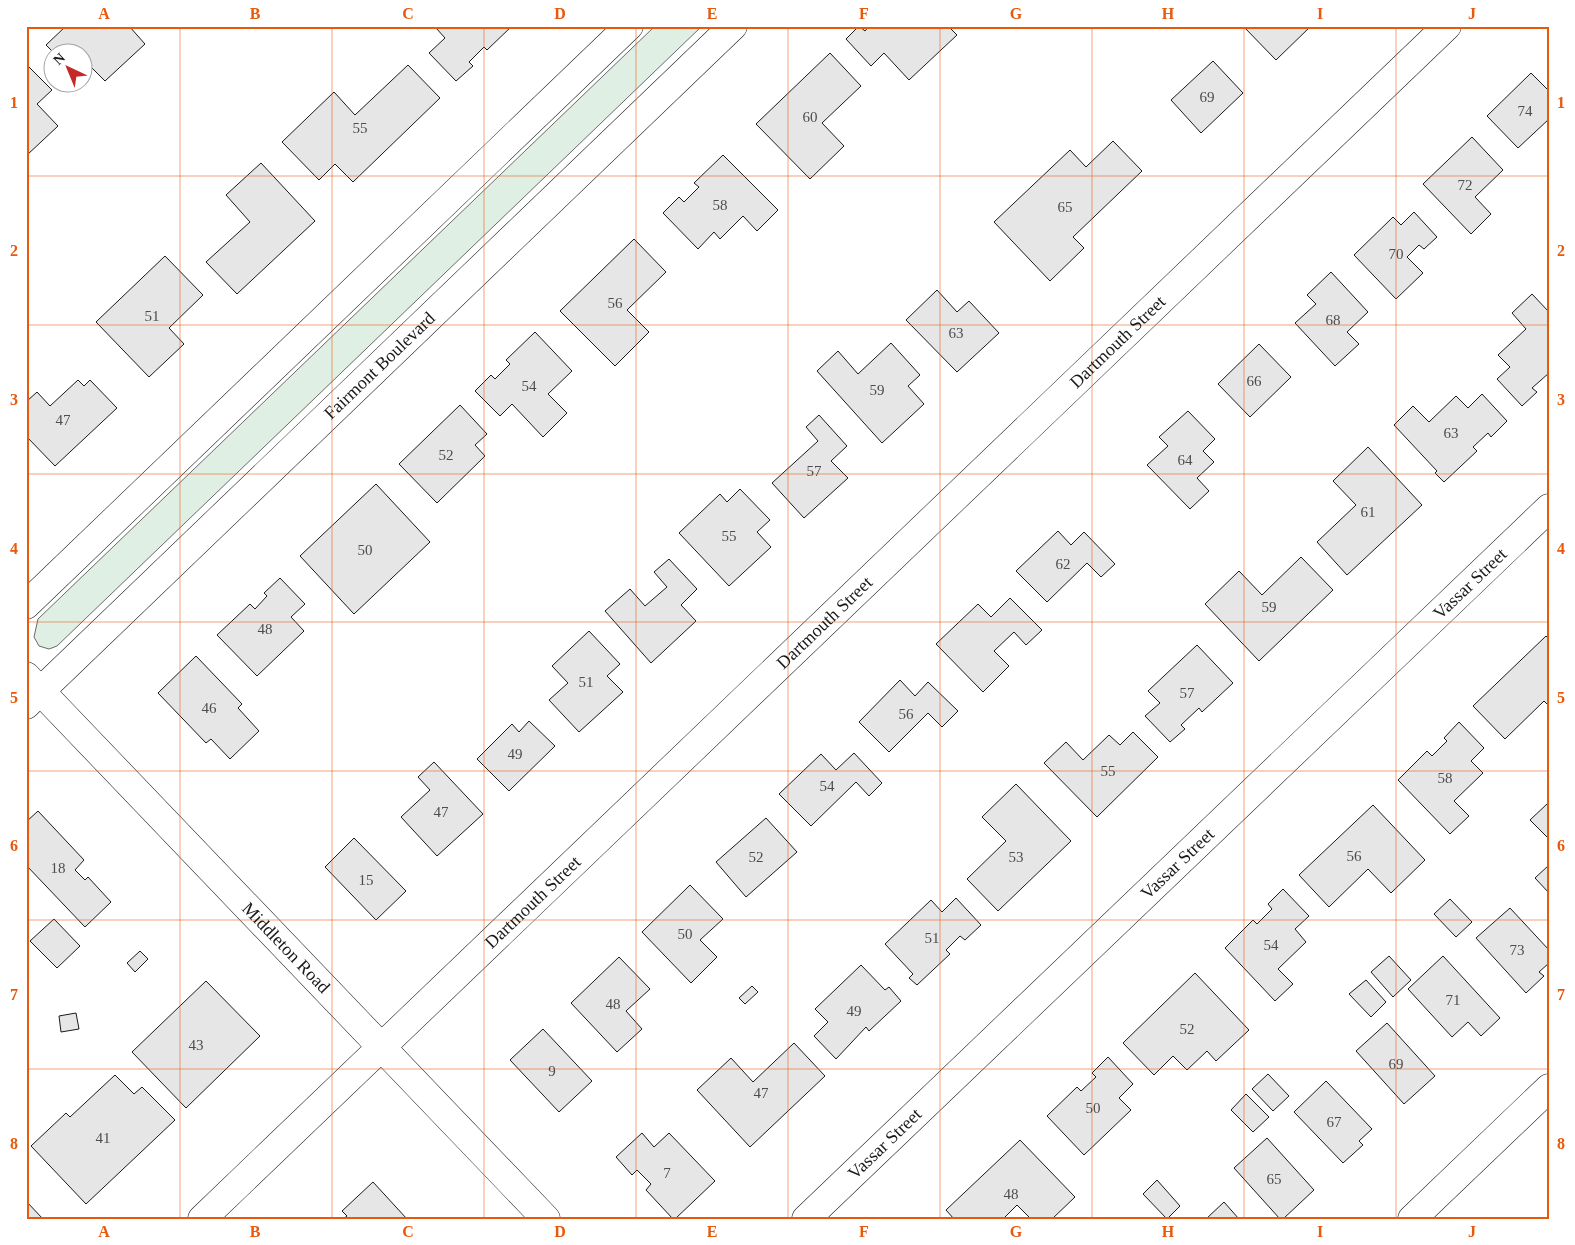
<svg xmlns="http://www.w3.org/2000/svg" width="1575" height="1245" viewBox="0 0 1575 1245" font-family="Georgia,serif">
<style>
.green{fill:#e0efe3;stroke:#6a6a6a}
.building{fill:#e6e6e6;stroke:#1a1a1a}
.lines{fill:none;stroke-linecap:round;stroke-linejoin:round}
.street-casing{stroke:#1a1a1a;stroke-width:29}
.street{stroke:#fff;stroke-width:28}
.grid{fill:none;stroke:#e8590c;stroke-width:1;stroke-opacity:0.55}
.labels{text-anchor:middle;stroke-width:4;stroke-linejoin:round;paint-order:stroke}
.number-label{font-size:15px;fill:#4d4d4d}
.street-label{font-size:18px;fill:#1a1a1a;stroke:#fff}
.neatline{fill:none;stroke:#e8590c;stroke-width:2}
.grid-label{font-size:16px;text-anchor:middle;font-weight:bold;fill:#e8590c}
</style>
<rect width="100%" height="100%" fill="#fff"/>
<!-- green -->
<path class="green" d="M655 26H702L57 646 49 649 39 646 34 637 38 619Z"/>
<!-- building -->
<g class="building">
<path d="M66 26H129L145 44 105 81 89 65 82 71V52H53L46 45Z"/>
<path d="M438 26H512L487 50 484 47 469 62 473 66 456 81 429 53 445 38 436 28Z"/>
<path d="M859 26 865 31 869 26H948L957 35 909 80 884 53 871 66 846 39Z"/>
<path d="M1243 26H1311L1276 60Z"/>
<path d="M830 53 861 86 822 123 844 146 810 179 756 124Z"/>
<path d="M1213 61 1243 93 1201 133 1171 100Z"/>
<path d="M27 65 52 90 37 104 58 126 26 156Z"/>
<path d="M408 65 440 98 353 182 335 164 319 180 282 142 334 92 355 115Z"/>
<path d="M1531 73 1549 91V119L1518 148 1487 116Z"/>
<path d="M1472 137 1503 170 1475 197 1491 214 1471 234 1423 184Z"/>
<path d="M1113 141 1142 171 1073 237 1084 248 1050 281 994 222 1070 150 1086 167Z"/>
<path d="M723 155 778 210 757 231 743 216 720 239 714 232 698 249 663 213 679 197 684 202 699 187 694 183Z"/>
<path d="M261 163 315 221 237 294 206 262 250 222 226 195Z"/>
<path d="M1414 212 1437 237 1424 249 1419 245 1407 257 1423 273 1396 299 1354 255 1393 217 1401 225Z"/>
<path d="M634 239 666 272 627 310 649 332 615 366 560 311Z"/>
<path d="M165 256 203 295 169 328 184 344 149 377 96 322Z"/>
<path d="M1331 272 1368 312 1347 332 1359 344 1335 366 1295 323 1316 304 1307 295Z"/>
<path d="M937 290 957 312 969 301 999 333 957 372 906 320Z"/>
<path d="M1532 294 1549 312V373L1532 388 1537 392 1522 406 1497 379 1510 367 1498 355 1526 329 1512 313Z"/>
<path d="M535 332 572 371 548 394 567 413 543 437 512 404 500 416 475 391 491 375 495 379 510 364 506 360Z"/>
<path d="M891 343 920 375 908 386 924 404 882 443 817 371 838 351 858 374Z"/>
<path d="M1259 344 1291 377 1250 417 1218 384Z"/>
<path d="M78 380 84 386 90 380 117 408 55 466 26 436V402L37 392 50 406Z"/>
<path d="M1482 394 1507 421 1491 437 1488 433 1473 447 1477 451 1444 482 1435 473 1437 471 1394 425 1413 406 1429 422 1456 396 1468 408Z"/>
<path d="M460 405 487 434 475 445 485 456 437 503 399 464Z"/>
<path d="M1188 411 1215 439 1203 451 1214 462 1197 478 1209 491 1190 509 1147 465 1168 446 1159 437Z"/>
<path d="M819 415 847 446 831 461 848 478 804 518 772 483 818 441 806 427Z"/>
<path d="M1368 447 1422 505 1347 575 1317 542 1356 505 1333 481Z"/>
<path d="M376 484 430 542 354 614 300 556Z"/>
<path d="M740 489 770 520 757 532 771 547 729 586 679 533 720 494 727 502Z"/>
<path d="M1058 531 1071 545 1084 532 1115 564 1101 577 1087 563 1047 602 1016 571Z"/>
<path d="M1301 557 1333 590 1259 661 1205 604 1239 571 1262 595Z"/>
<path d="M669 559 697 589 681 605 696 621 651 663 605 611 630 589 645 606 667 587 654 572Z"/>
<path d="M280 578 305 604 291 617 304 631 257 676 217 635 250 604 255 609 267 596 264 593Z"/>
<path d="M1010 598 1042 630 1026 645 1014 632 994 651 1009 666 983 692 936 644 978 604 991 617Z"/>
<path d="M589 631 620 664 607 676 623 692 579 732 549 700 568 683 552 666Z"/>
<path d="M1546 636 1549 639V706L1544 701 1505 739 1473 706Z"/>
<path d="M1197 645 1233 683 1202 712 1199 708 1181 725 1185 729 1170 742 1145 716 1160 703 1148 691Z"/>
<path d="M196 656 242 704 238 708 259 731 230 759 211 739 206 743 158 693Z"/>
<path d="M900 680 915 696 928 682 958 711 942 727 928 713 889 752 859 722Z"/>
<path d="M529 721 555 746 509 791 477 759 512 724 519 732Z"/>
<path d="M1459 722 1484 748 1471 761 1483 773 1454 801 1469 816 1450 834 1398 780 1427 751 1432 756 1447 741 1444 738Z"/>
<path d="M1133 732 1158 757 1097 817 1044 763 1066 742 1083 760 1109 735 1120 745Z"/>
<path d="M854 753 882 783 869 796 856 782 811 826 779 794 821 754 836 770Z"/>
<path d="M434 762 483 814 437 856 401 817 430 790 418 777Z"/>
<path d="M1016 784 1071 841 998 911 967 879 1006 841 982 817Z"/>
<path d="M1547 804 1549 805V839L1530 820Z"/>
<path d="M1373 805 1425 860 1391 893 1368 869 1329 907 1299 875Z"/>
<path d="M38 811 84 860 75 870 85 880 88 877 111 902 85 927 26 865V822Z"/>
<path d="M766 818 797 852 746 897 716 862Z"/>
<path d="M354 838 406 891 376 920 325 867Z"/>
<path d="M1549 865V893L1535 878Z"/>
<path d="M690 885 723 919 700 940 717 957 691 983 642 932Z"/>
<path d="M1283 889 1309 916 1295 929 1306 942 1278 969 1293 984 1275 1001 1225 948 1253 920 1257 924 1272 909 1268 904Z"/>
<path d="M956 898 981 925 965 940 960 936 946 950 950 954 917 985 909 978 913 974 885 944 931 900 942 912Z"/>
<path d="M1450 899 1472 922 1456 937 1434 914Z"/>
<path d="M1510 908 1549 950V963L1539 972 1544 976 1526 993 1476 938Z"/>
<path d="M54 919 80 946 57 968 30 941Z"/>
<path d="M140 951 148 959 135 972 127 963Z"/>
<path d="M1389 956 1411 980 1393 997 1371 972Z"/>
<path d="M1443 956 1500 1018 1481 1036 1468 1022 1452 1037 1408 989Z"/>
<path d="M619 957 650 989 626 1011 642 1029 617 1052 571 1003Z"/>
<path d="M861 965 885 990 889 987 901 1001 869 1031 866 1027 836 1059 814 1036 828 1022 815 1009Z"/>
<path d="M1195 973 1249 1030 1216 1061 1207 1051 1187 1070 1173 1056 1154 1075 1123 1043Z"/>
<path d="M1366 980 1386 1002 1371 1017 1349 994Z"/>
<path d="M206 981 260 1036 186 1108 132 1052Z"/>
<path d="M752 986 758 992 745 1004 739 998Z"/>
<path d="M76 1013 79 1029 61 1032 59 1016Z"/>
<path d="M1387 1023 1435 1076 1404 1104 1356 1051Z"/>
<path d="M543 1029 592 1081 559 1112 510 1060Z"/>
<path d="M794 1043 825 1076 750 1147 697 1090 731 1058 753 1082Z"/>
<path d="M1108 1057 1133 1084 1119 1098 1131 1110 1084 1155 1047 1116 1077 1087 1081 1091 1096 1077 1092 1073Z"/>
<path d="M1268 1074 1289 1096 1273 1111 1252 1089Z"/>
<path d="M115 1075 134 1094 142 1087 175 1120 86 1204 31 1146 66 1113 70 1117Z"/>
<path d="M1326 1081 1372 1129 1359 1141 1363 1145 1343 1163 1294 1112Z"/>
<path d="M1246 1094 1269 1117 1253 1132 1231 1110Z"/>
<path d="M642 1133 654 1147 669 1133 715 1181 675 1219H673L646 1190 651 1184 637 1170 632 1175 616 1157Z"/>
<path d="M1267 1138 1314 1190 1283 1219H1280L1234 1168Z"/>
<path d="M1020 1140 1075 1197 1052 1219H1031L1017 1205 1003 1219H954L946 1210Z"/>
<path d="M1157 1180 1180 1206 1167 1219 1143 1194Z"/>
<path d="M373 1182 407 1219H343L347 1216 342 1211Z"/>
<path d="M26 1201 43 1219H26Z"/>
<path d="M1224 1202 1239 1219H1206Z"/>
</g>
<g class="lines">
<defs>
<g id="street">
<path d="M26 605 629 26"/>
<path id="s1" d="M26 676 546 1219"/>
<path id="s2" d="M26 705 733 26"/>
<path id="s3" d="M202 1219 1447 26"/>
<path id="s4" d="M806 1219 1549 508"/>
<path d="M1412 1219 1549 1088"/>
</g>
</defs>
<!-- street casing -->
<use href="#street" class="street-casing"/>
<!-- street -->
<use href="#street" class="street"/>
</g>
<!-- grid -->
<path class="grid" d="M180 26V1219M332 26V1219M484 26V1219M636 26V1219M788 26V1219M940 26V1219M1092 26V1219M1244 26V1219M1396 26V1219M26 176H1549M26 325H1549M26 474H1549M26 622H1549M26 771H1549M26 920H1549M26 1069H1549"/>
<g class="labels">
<!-- number labels -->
<g class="number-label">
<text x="1207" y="102">69</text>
<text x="1525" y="116">74</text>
<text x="810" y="122">60</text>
<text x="360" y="133">55</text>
<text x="1465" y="190">72</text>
<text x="720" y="210">58</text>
<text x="1065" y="212">65</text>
<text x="1396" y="259">70</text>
<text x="615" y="308">56</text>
<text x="152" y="321">51</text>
<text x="1333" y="325">68</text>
<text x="956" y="338">63</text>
<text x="1254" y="386">66</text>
<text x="529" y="391">54</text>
<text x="877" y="395">59</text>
<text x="63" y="425">47</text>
<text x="1451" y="438">63</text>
<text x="446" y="460">52</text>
<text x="1185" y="465">64</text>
<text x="814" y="476">57</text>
<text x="1368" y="517">61</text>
<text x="729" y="541">55</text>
<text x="365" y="555">50</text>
<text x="1063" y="569">62</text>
<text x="1269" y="612">59</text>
<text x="265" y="634">48</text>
<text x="586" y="687">51</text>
<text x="1187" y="698">57</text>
<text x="209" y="713">46</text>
<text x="906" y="719">56</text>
<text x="515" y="759">49</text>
<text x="1108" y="776">55</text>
<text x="1445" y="783">58</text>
<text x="827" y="791">54</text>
<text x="441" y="817">47</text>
<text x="1354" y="861">56</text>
<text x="756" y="862">52</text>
<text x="1016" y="862">53</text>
<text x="58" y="873">18</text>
<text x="366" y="885">15</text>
<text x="685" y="939">50</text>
<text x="932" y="943">51</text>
<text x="1271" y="950">54</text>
<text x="1517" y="955">73</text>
<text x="1453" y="1005">71</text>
<text x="613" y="1009">48</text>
<text x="854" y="1016">49</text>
<text x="1187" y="1034">52</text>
<text x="196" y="1050">43</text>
<text x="1396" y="1069">69</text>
<text x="552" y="1076">9</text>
<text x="761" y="1098">47</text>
<text x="1093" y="1113">50</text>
<text x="1334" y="1127">67</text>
<text x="103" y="1143">41</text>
<text x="667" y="1178">7</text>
<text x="1274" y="1184">65</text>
<text x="1011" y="1199">48</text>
</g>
<!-- street labels -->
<g class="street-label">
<text dy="6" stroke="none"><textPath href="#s3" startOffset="1268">Dartmouth Street</textPath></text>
<text dy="6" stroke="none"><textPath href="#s2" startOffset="490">Fairmont Boulevard</textPath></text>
<text dy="6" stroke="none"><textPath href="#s4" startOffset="919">Vassar Street</textPath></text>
<text dy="6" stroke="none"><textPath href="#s3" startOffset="862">Dartmouth Street</textPath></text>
<text dy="6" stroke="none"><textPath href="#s4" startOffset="514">Vassar Street</textPath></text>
<text dy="6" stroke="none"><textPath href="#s3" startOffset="458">Dartmouth Street</textPath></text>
<text dy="6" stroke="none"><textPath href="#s1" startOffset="376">Middleton Road</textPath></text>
<text dy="6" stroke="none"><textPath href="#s4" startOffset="109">Vassar Street</textPath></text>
</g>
</g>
<!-- border -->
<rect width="1575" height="1245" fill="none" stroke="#ffffff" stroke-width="55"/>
<!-- north arrow -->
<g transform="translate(68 68) rotate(316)"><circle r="24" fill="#ffffff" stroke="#a3a3a3"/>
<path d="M0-4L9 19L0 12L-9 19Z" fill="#c62828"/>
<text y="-8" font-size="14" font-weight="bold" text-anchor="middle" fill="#1a1a1a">N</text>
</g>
<rect x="28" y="28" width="1520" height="1190" class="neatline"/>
<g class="grid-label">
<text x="104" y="19">A</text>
<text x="255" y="19">B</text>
<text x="408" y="19">C</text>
<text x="560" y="19">D</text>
<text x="712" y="19">E</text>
<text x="864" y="19">F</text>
<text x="1016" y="19">G</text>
<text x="1168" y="19">H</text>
<text x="1320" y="19">I</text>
<text x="1472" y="19">J</text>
<text x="14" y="108">1</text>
<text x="1561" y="108">1</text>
<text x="14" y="256">2</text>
<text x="1561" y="256">2</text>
<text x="14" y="405">3</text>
<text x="1561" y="405">3</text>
<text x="14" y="554">4</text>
<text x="1561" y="554">4</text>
<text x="14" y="703">5</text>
<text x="1561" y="703">5</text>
<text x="14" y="851">6</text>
<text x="1561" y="851">6</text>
<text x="14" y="1000">7</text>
<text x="1561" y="1000">7</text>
<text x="14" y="1149">8</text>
<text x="1561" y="1149">8</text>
<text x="104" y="1237">A</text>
<text x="255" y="1237">B</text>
<text x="408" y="1237">C</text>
<text x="560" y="1237">D</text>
<text x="712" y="1237">E</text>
<text x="864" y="1237">F</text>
<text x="1016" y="1237">G</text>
<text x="1168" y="1237">H</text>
<text x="1320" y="1237">I</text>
<text x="1472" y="1237">J</text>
</g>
</svg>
